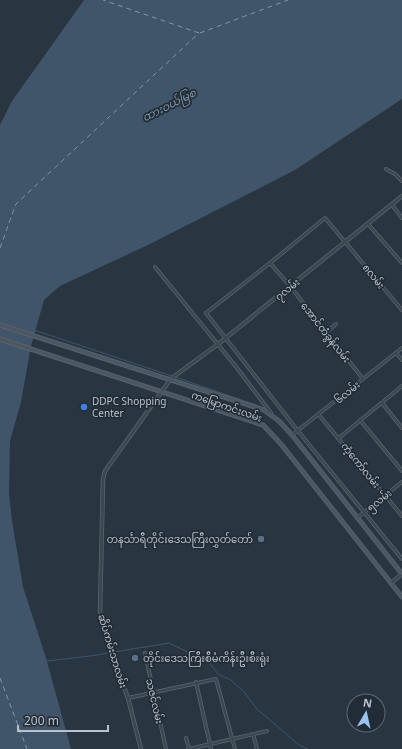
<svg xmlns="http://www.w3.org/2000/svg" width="402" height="749" viewBox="0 0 402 749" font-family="'Noto Sans','Noto Sans Myanmar',sans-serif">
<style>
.water{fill:#405569}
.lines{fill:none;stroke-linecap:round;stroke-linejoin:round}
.stream{stroke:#405569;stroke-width:1}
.ferry{stroke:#7d96ab;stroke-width:1;stroke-dasharray:5 4;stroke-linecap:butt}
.minor-casing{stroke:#5b656e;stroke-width:4}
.tertiary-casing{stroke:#5b656e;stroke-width:4.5}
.secondary-casing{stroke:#5b656e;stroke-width:5}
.minor{stroke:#3d4751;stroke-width:2.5}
.tertiary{stroke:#3d4751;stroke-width:3}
.secondary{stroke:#4b5763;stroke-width:3.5}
.shop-dot{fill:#3f7fe0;stroke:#222c36;stroke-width:1.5}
.service-dot{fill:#5c6f8a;stroke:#222c36;stroke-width:1.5}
.labels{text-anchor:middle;stroke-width:3.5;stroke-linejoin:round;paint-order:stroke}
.street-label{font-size:10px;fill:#bac2cb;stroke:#222c36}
.poi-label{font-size:10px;fill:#bac2cb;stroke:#222c36;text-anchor:start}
.water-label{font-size:11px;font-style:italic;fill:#7d96ab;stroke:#222c36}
</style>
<rect width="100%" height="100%" fill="#293641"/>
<!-- water -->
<path class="water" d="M84 0H402V99L295 170 148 245 60 286 44 300 31 346 21 402 10 441 9 493 12 521 23 587 46 658 71 749H0V125L12 101Z"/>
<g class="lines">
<!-- stream -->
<g class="stream">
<path d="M34 330 172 376"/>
<path d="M175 377 259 406"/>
<path d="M47 661 90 656 169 643 209 662 218 674 231 680 245 693 257 709 299 745 308 749"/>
</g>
<!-- ferry -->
<g class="ferry">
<path d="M200 33 288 0"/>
<path d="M0 248 16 204 199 33 103 0"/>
<path d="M0 678 27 749"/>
</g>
<defs>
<g id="minor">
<path d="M386 169 395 174 402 181"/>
<path d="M392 205 402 218"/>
<path d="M368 224 402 263"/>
<path d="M270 263 325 218 402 310"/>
<path d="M155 267 237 368 271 413"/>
<path d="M327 332 336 324"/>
<path d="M396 353 402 360"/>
<path d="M363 379 290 286 270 263 206 313 298 431 402 559"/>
<path d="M382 403 402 428"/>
<path d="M319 415 402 516"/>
<path d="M360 420 402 471"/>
<path d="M292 435 402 348"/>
<path d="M339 438 402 386"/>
<path d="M357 518 402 482"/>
<path d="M145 653 166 749"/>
<path d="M196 682 211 749"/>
<path d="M128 698 216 679 235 749"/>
<path d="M253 734 257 749"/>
<path d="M186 738 189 749 267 731"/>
</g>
<g id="tertiary">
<path d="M391 583 402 574"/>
<path d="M141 749 128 698 112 655 100 612 103 479 105 471 170 380 176 375 217 345 402 196"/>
</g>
<g id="secondary">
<path d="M0 325 264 410 279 421 292 435 402 574"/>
<path d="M0 339 263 425 281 444 402 597"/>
</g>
</defs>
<!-- minor casing -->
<use href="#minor" class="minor-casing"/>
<!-- tertiary casing -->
<use href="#tertiary" class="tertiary-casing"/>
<!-- secondary casing -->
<use href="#secondary" class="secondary-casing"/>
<!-- minor -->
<use href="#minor" class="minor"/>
<!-- tertiary -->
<use href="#tertiary" class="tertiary"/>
<!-- secondary -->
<use href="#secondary" class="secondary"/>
</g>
<!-- markers -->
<circle class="shop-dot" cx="84" cy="407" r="4"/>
<g class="service-dot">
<circle cx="261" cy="539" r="4"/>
<circle cx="135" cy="658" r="4"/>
</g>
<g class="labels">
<!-- street labels -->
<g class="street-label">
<text transform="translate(374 276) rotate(51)" y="4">၈လမ်း</text>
<text transform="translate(287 289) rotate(-39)" y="4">၇လမ်း</text>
<text transform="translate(326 332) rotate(52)" y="4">အောင်တံခွန်လမ်း</text>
<text transform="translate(347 392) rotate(-40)" y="4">၆လမ်း</text>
<text transform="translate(227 406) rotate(19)" y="4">ကမြောကင်းလမ်း</text>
<text transform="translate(361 465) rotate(51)" y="4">ကံ့ကော်လမ်း</text>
<text transform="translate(379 500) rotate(-39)" y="4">၅လမ်း</text>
<text transform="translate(113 651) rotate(73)" y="4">ဆိပ်ကမ်းသာလမ်း</text>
<text transform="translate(155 701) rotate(77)" y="4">သဇင်လမ်း</text>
</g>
<!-- poi labels -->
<g class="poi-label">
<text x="92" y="405">DDPC Shopping<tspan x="92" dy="12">Center</tspan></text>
<text x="253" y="543" text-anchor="end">တနင်္သာရီတိုင်းဒေသကြီးလွှတ်တော်</text>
<text x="143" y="662">တိုင်းဒေသကြီးစီမံကိန်းဦးစီးရုံး</text>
</g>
<!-- water labels -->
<g class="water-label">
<text transform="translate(169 105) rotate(-27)" y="4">ထားဝယ်မြစ</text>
</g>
</g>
<!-- north arrow -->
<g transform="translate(366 713) rotate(9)"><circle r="19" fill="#222c36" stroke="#5f6872"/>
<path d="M0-3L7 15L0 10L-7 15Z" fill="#99c3f1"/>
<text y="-6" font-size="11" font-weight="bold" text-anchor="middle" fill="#bac2cb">N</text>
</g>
<!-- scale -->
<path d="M18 725v6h90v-6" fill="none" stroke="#bac2cb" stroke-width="2"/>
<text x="24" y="725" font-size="12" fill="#bac2cb" stroke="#222c36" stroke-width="3" paint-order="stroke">200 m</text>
</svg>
